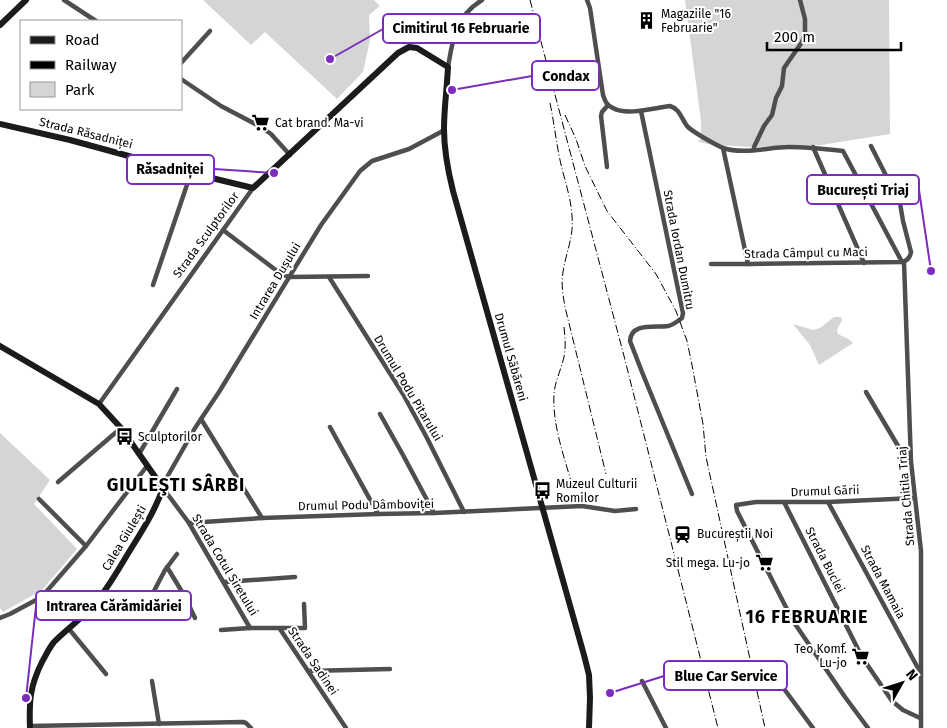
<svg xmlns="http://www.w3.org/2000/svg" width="947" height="728" viewBox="0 0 947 728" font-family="'Fira Sans',sans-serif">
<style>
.green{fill:#d5d5d5}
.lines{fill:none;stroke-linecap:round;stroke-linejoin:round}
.street{stroke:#4e4e4e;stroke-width:4.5}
.secondary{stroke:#1b1b1b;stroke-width:6}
.rail{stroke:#000;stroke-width:1;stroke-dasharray:8 2.5 1 2.5;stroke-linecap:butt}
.labels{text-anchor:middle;stroke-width:4;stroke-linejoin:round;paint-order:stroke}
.poi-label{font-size:12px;fill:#000;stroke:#fff;text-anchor:start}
.street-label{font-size:12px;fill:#000;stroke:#fff}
.district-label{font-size:18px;font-weight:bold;letter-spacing:1px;fill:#000;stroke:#fff}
.leader{fill:none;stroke:#7b2cbf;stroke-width:2}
.callout-dot{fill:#7b2cbf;stroke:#fff;stroke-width:2}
.callout{fill:#fff;stroke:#7b2cbf;stroke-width:2}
.callout-label{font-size:14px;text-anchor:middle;font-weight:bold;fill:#000}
</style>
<rect width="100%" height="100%" fill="#fff"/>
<!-- green -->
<g class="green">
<path d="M203 0H374L380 6 369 15 370 40 363 72 337 99 265 32 251 45Z"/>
<path d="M685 0H889L890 134 821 145 754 147 713 145 698 142 701 138V121Z"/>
<path d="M834 317H841L842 320 837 330 838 334C843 337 849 338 853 343L819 365 810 345 793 324 813 330 820 328Z"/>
<path d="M0 433 50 480 34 504 77 549 42 590 3 612 0 608Z"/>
</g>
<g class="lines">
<!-- street -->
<g class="street">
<path d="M64 0 96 21"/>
<path d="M587 0 590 8 603 95C605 101 607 106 613 108 627 116 654 108 670 106 680 109 681 118 687 126 691 131 716 145 723 148 744 155 768 147 789 147 807 147 825 149 843 151L902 262"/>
<path d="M181 63 210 31"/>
<path d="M448 67C453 38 455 17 482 0"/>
<path d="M181 79 221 106 261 127 271 134 290 155"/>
<path d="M641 111 683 313 682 318C678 321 673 325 668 326 655 328 631 322 630 341L642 372 692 494"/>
<path d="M813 147 864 263"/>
<path d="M723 148 748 264"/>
<path d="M754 150V147L764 126 772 115 776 98 782 86 784 68 802 42 805 34V19L800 0"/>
<path d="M607 167 601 116 602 112 608 105"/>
<path d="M223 230 281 274 289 277 368 276"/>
<path d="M904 262 911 462 921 551V728"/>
<path d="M711 264H750L902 262C907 261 910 258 911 252L903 221 900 203 871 146"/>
<path d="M329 277 403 394 427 438 464 512"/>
<path d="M153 285 191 173"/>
<path d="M866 392 907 461 911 462"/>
<path d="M99 404 253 188"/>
<path d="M380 414 403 455 434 513"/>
<path d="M201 419 262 518"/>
<path d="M330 427 378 514"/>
<path d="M139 454 177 389"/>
<path d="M58 482 121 428"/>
<path d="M162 486 195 428 219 392 321 225 360 171 372 161 409 149 441 132 444 129"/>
<path d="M163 488 189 523 250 628"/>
<path d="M39 499 86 546"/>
<path d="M784 502 862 657 892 701 903 710 920 718"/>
<path d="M828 502 919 670"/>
<path d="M189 523 262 518 378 514 434 513 582 506 615 511 636 509"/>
<path d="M167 567 184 595 195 618"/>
<path d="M224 582 295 577"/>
<path d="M93 606C101 609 109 609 117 610 142 612 165 610 189 607"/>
<path d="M143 612 165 570 177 554"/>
<path d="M0 618 10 614 36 600 46 592 86 546 147 466"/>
<path d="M69 629 106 674"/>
<path d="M280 629 346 728"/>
<path d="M221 630 250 628H305L304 604"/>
<path d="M308 671 390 669"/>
<path d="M762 674 767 672 773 674 813 728"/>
<path d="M152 681 159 724"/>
<path d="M642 681 666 728"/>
<path d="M30 726 243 722 246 723 251 728"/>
<path d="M868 728 845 697 793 621 737 511 736 505 756 502H828L915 498"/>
</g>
<!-- secondary -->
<g class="secondary">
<path d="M0 25 26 0"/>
<path d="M0 124 70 140 191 173 253 188 398 53 409 47 417 48 448 67C447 88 444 109 444 129 444 150 448 171 453 191L584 655 589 675 590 698 589 728"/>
<path d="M0 346 99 404 121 428 163 488C155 511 142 531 129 552 118 570 107 590 93 606 81 619 67 629 54 642 49 648 46 655 42 662 30 686 29 701 30 728"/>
</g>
<!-- rail -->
<g class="rail">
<path d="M530 0 624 356 718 728"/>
<path d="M550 103C554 122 556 141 560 160 564 179 571 197 572 216 574 237 566 252 563 272 561 284 563 296 565 307L606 474"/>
<path d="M565 115 576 139 585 166 607 211 656 274 676 311 687 341 692 365 703 424 706 457 765 728"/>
<path d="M564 327C565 337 566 347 564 357 561 370 555 381 554 394 552 425 565 459 573 488"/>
</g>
</g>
<!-- icons -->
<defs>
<symbol id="building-bare" viewBox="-9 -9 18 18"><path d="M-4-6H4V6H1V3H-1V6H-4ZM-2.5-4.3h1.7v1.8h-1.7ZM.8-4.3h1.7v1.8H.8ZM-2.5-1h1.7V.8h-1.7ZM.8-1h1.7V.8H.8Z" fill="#000" stroke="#fff" stroke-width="2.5" paint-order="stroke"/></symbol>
<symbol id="supermarket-bare" viewBox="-9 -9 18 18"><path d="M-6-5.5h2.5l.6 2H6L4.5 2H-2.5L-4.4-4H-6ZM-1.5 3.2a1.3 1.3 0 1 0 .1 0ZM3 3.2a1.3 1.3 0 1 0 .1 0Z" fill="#000" stroke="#fff" stroke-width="2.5" paint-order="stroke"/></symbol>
<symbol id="bus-bare" viewBox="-9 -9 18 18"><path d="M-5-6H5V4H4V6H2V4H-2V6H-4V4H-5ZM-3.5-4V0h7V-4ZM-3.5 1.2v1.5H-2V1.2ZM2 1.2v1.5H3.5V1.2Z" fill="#000" stroke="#fff" stroke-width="2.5" paint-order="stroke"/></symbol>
<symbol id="station-bare" viewBox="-9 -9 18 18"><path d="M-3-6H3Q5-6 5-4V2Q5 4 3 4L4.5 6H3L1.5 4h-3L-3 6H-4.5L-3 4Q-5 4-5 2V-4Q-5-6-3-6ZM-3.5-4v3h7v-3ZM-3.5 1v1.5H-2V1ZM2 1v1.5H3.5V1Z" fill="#000" stroke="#fff" stroke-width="2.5" paint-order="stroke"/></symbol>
</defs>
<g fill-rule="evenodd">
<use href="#building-bare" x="634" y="8" width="25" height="25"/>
<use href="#supermarket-bare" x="248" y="110" width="25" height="25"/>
<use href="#bus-bare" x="112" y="424" width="25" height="25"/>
<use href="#bus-bare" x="530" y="478" width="25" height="25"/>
<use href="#station-bare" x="670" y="522" width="25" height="25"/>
<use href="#supermarket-bare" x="752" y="550" width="25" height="25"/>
<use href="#supermarket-bare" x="848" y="644" width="25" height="25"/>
</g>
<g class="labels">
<!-- poi labels -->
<g class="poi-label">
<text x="661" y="18">Magaziile "16<tspan x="661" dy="14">Februarie"</tspan></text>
<text x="275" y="127">Cat brand. Ma-vi</text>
<text x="138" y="441">Sculptorilor</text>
<text x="556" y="488">Muzeul Culturii<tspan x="556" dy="14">Romilor</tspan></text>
<text x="697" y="538">Bucureștii Noi</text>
<text x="750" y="567" text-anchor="end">Stil mega. Lu-jo</text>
<text x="847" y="653" text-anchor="end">Teo Komf.<tspan x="847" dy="14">Lu-jo</tspan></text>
</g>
<!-- street labels -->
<g class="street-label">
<text transform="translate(86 133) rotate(14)" y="4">Strada Răsadniței</text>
<text transform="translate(206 235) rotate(-54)" y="4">Strada Sculptorilor</text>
<text transform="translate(679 250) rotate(79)" y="4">Strada Iordan Dumitru</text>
<text transform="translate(806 253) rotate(-1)" y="4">Strada Câmpul cu Maci</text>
<text transform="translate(275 281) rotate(-59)" y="4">Intrarea Dușului</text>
<text transform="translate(511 357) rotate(74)" y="4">Drumul Săbăreni</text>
<text transform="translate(408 388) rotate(59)" y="4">Drumul Podu Pitarului</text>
<text transform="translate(825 491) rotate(-2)" y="4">Drumul Gării</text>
<text transform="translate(906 496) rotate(-95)" y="4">Strada Chitila Triaj</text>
<text transform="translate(366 505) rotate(-1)" y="4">Drumul Podu Dâmboviței</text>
<text transform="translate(124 538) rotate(-59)" y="4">Calea Giulești</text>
<text transform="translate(825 560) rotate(63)" y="4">Strada Buclei</text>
<text transform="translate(225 565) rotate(59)" y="4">Strada Cotul Siretului</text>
<text transform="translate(883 582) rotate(62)" y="4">Strada Mamaia</text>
<text transform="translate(313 661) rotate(56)" y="4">Strada Sadinei</text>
</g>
<!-- district labels -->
<g class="district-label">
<text x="176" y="491">GIULEŞTI SÂRBI</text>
<text x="807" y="623">16 FEBRUARIE</text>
</g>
</g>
<!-- callouts -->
<path class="leader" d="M330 59L383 29M452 90L532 76M274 173L214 169M931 271L919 190M26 698L36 606M610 693L664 676"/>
<g class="callout-dot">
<circle cx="330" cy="59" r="5"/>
<circle cx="452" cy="90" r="5"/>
<circle cx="274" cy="173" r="5"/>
<circle cx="931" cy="271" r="5"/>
<circle cx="26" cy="698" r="5"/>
<circle cx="610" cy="693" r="5"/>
</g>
<g class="callout">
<rect x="383" y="14" width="157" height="29" rx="5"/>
<rect x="532" y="61" width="67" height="29" rx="5"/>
<rect x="127" y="155" width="87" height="29" rx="5"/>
<rect x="807" y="175" width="112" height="29" rx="5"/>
<rect x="36" y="591" width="155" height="29" rx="5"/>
<rect x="664" y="661" width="123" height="29" rx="5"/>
</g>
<g class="callout-label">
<text x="461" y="33">Cimitirul 16 Februarie</text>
<text x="566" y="81">Condax</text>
<text x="170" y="174">Răsadniței</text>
<text x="863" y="195">București Triaj</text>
<text x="114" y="611">Intrarea Cărămidăriei</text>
<text x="726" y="681">Blue Car Service</text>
</g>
<!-- legend -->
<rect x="20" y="20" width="162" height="90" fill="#ffffff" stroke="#999999"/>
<rect x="30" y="36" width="25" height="8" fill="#1b1b1b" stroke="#999999"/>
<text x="65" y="45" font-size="15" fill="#000000">Road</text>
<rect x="30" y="61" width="25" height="8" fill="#000000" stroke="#999999"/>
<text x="65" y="70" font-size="15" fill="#000000">Railway</text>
<rect x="30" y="82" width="25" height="15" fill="#d5d5d5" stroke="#999999"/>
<text x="65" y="95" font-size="15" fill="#000000">Park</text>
<!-- north arrow -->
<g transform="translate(902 683) rotate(51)" stroke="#ffffff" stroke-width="4" paint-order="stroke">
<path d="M0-4L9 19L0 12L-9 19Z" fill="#000000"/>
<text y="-8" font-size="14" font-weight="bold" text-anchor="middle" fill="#000000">N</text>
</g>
<!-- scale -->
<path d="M767 42v8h134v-8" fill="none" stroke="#000000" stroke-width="2.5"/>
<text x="774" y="42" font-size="15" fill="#000000" stroke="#ffffff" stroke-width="4" paint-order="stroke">200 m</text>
</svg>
